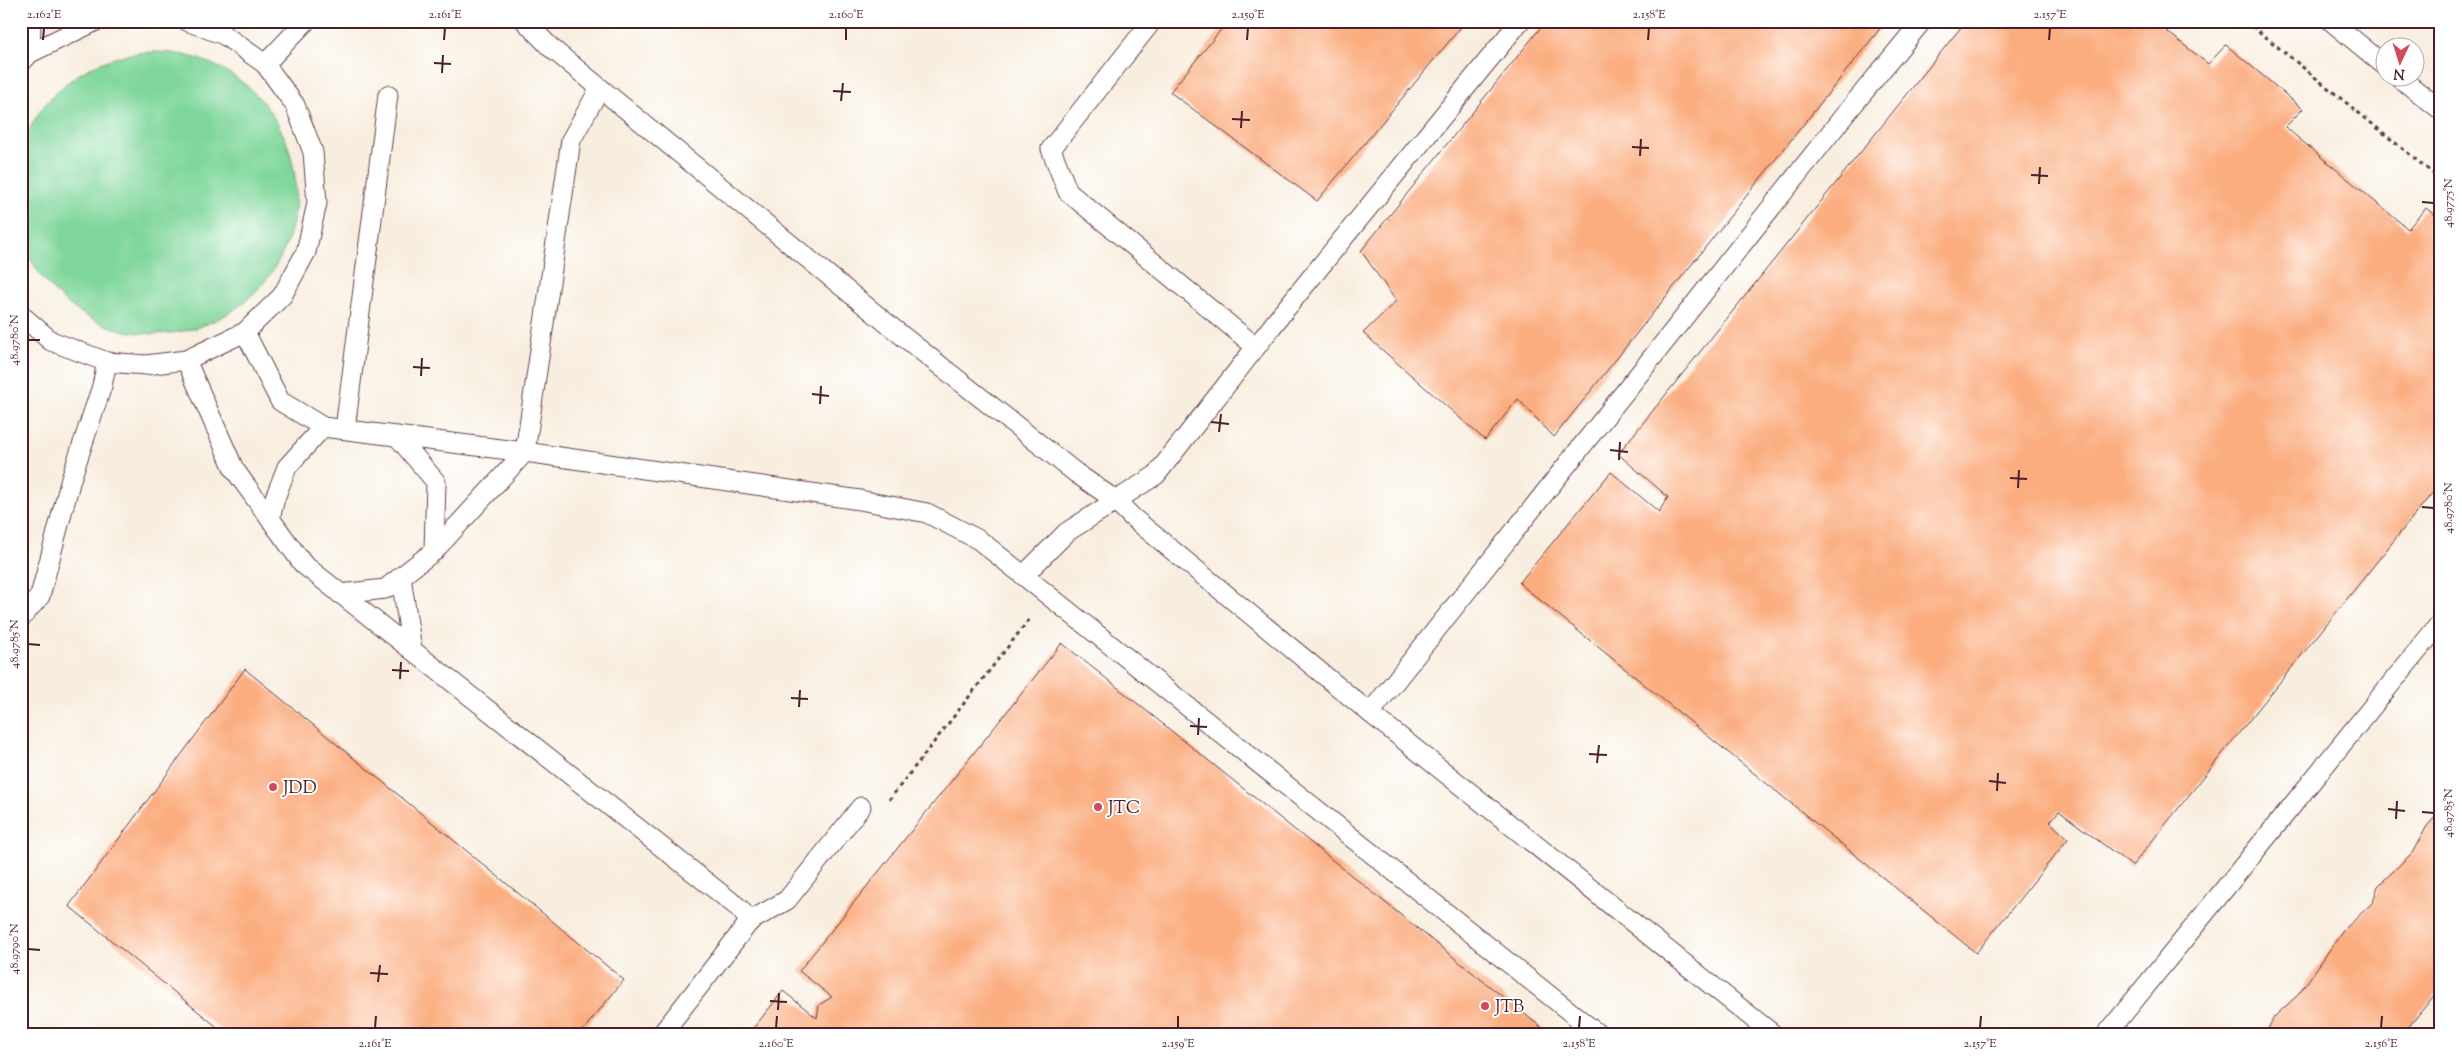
<svg xmlns="http://www.w3.org/2000/svg" width="2462" height="1056" viewBox="0 0 2462 1056" font-family="'Sorts Mill Goudy',serif">
<style>
.green{fill:#7ed69a;stroke:#647a62}
.building{fill:#fbad80}
.lines{fill:none;stroke-linecap:round;stroke-linejoin:round}
.lane-casing{stroke:#643e46;stroke-width:21}
.path{stroke:#643e46;stroke-width:3;stroke-dasharray:4 4;stroke-linecap:butt}
.lane{stroke:#fff;stroke-width:19}
.ticks{fill:none;stroke:#4a1f2b;stroke-width:2}
.poi-dot{fill:#d1495b;stroke:#fff;stroke-width:2}
.labels{text-anchor:middle;stroke-width:4;stroke-linejoin:round;paint-order:stroke}
.poi-label{font-size:18px;fill:#4a1f2b;stroke:#fff;text-anchor:start}
.neatline{fill:none;stroke:#4a1f2b;stroke-width:2}
.ticks-label{font-size:12px;text-anchor:middle;fill:#4a1f2b}
</style>
<rect width="100%" height="100%" fill="#fff"/>
<filter id="ink" filterUnits="userSpaceOnUse"><feTurbulence type="fractalNoise" baseFrequency=".02" numOctaves="2"/><feDisplacementMap in="SourceGraphic" scale="10" xChannelSelector="R" yChannelSelector="G"/><feConvolveMatrix kernelMatrix="1 2 1 2 8 2 1 2 1" color-interpolation-filters="sRGB"/></filter>
<filter id="wash" filterUnits="userSpaceOnUse"><feTurbulence type="fractalNoise" baseFrequency=".0096" numOctaves="4" result="noise"/><feDisplacementMap in="SourceGraphic" scale="20" xChannelSelector="R" yChannelSelector="G"/><feGaussianBlur stdDeviation="1.12" result="paint"/><feColorMatrix in="noise" values="0 0 0 0 0 0 0 0 0 0 0 0 0 0 0 0 0 1.4 0 .05"/><feComposite in="paint" operator="in"/></filter>
<g filter="url(#wash)">
<rect width="100%" height="100%" fill="#f8eedf"/>
<!-- green -->
<circle class="green" cx="155" cy="193" r="141"/>
<g id="blocks">
<!-- building -->
<g class="building">
<path d="M1228 21H1466L1317 201 1170 92Z"/>
<path d="M1546 21H1886L1554 437 1518 399 1485 440 1363 333 1396 301 1361 251Z"/>
<path d="M1966 21H2154L2208 64 2226 45 2303 109 2285 127 2408 229 2426 208 2441 220V482L2132 866 2059 811 2050 822 2068 839 1976 953 1519 583 1611 472 1659 512 1668 497 1618 454Z"/>
<path d="M1062 643 1478 977 1551 1035H748L783 991 817 1018 819 1005 832 997 799 971Z"/>
<path d="M245 669 624 980 579 1035H227L69 906Z"/>
<path d="M2441 811V987L2402 1035H2265L2274 1017 2299 994 2342 932 2373 902 2378 886 2412 853 2427 826Z"/>
</g>
</g>
</g>
<g filter="url(#ink)">
<use href="#blocks" fill-opacity="0" stroke="#643e46" stroke-width="1"/>
<g class="lines">
<defs>
<g id="lane">
<path d="M525 21 550 47 895 330 1076 473 1115 500 1132 517 1370 713 1774 1035"/>
<path d="M1152 21 1051 149 1068 192 1256 347"/>
<path d="M2331 21 2384 65"/>
<path d="M30 53 31 21"/>
<path d="M21 63 30 53 96 21"/>
<path d="M265 64 306 21"/>
<path d="M2400 78 2441 110"/>
<path d="M21 315 51 341 107 362 146 365 186 360 245 332 282 296 306 252 317 203 313 152 295 105 265 64 224 35 187 21"/>
<path d="M245 332 280 401 323 427 525 452 860 500 927 513 979 540 1599 1035"/>
<path d="M186 360 234 469 303 564 739 908 750 921 661 1035"/>
<path d="M345 429 388 95"/>
<path d="M397 436 436 482 434 551"/>
<path d="M270 519 275 498 287 467 323 427"/>
<path d="M1024 575 1067 532 1156 475 1284 311 1520 21"/>
<path d="M401 577 412 650"/>
<path d="M340 594 385 589 434 551 525 452 571 140 600 88"/>
<path d="M21 618 40 596 71 479 102 386 107 362"/>
<path d="M1370 713 1843 117 1922 21"/>
<path d="M750 921 787 900 861 807"/>
<path d="M2106 1035 2441 622"/>
</g>
</defs>
<!-- lane casing -->
<use href="#lane" class="lane-casing"/>
<!-- path -->
<g class="path">
<path d="M2246 21 2441 180"/>
<path d="M889 800 1031 617"/>
</g>
<!-- lane -->
<use href="#lane" class="lane"/>
</g>
</g>
<!-- ticks -->
<path class="ticks" d="M43 40 44 28M444 40 445 28M846 40V28M1247 40 1248 28M1648 40 1649 28M2049 40 2050 28M434 63 451 64M442 73 443 55M833 91 851 92M841 101 843 83M1232 119 1250 120M1241 128 1242 111M1632 147 1649 148M1640 156 1641 139M2031 175 2048 176M2039 184 2040 167M2422 202 2434 203M28 340H40M413 367 430 368M421 376 422 358M812 394 829 396M820 404 821 386M1211 422 1229 424M1219 432 1221 414M1610 450 1628 452M1619 460 1620 442M2010 478 2027 479M2018 488 2019 470M2422 507 2434 508M28 644 40 645M392 670 409 671M400 679 401 662M791 698 808 699M799 707 800 690M1190 726 1207 727M1198 735 1199 718M1589 754 1607 755M1597 763 1599 745M1989 781 2006 783M1997 791 1998 773M2388 809 2405 811M2422 812 2434 813M2396 819 2397 801M28 949 40 950M370 973 388 974M378 982 380 965M770 1001 787 1002M778 1010 779 993M375 1028 376 1016M776 1028 777 1016M1178 1028V1016M1579 1028 1580 1016M1980 1028 1981 1016M2381 1028 2382 1016"/>
<!-- markers -->
<g class="poi-dot">
<circle cx="273" cy="787" r="5"/>
<circle cx="1098" cy="807" r="5"/>
<circle cx="1485" cy="1006" r="5"/>
</g>
<g class="labels">
<!-- poi labels -->
<g class="poi-label">
<text x="283" y="793">JDD</text>
<text x="1108" y="813">JTC</text>
<text x="1495" y="1012">JTB</text>
</g>
</g>
<!-- margin -->
<rect width="2462" height="1056" fill="none" stroke="#fff" stroke-width="55"/>
<!-- north arrow -->
<g transform="translate(2400 62) rotate(184)"><circle r="24" fill="#ffffff" stroke="#b7a5aa"/>
<path d="M0-4L9 19L0 12L-9 19Z" fill="#d1495b"/>
<text y="-8" font-size="14" font-weight="bold" text-anchor="middle" fill="#4a1f2b">N</text>
</g>
<rect x="28" y="28" width="2406" height="1000" class="neatline"/>
<g class="ticks-label">
<text x="44" y="18">2.162°E</text>
<text x="445" y="18">2.161°E</text>
<text x="846" y="18">2.160°E</text>
<text x="1248" y="18">2.159°E</text>
<text x="1649" y="18">2.158°E</text>
<text x="2050" y="18">2.157°E</text>
<text transform="translate(2448 203) rotate(-90)" y="4">48.9775°N</text>
<text transform="translate(14 340) rotate(-90)" y="4">48.9780°N</text>
<text transform="translate(2448 508) rotate(-90)" y="4">48.9780°N</text>
<text transform="translate(14 644) rotate(-90)" y="4">48.9785°N</text>
<text transform="translate(2448 813) rotate(-90)" y="4">48.9785°N</text>
<text transform="translate(14 949) rotate(-90)" y="4">48.9790°N</text>
<text x="375" y="1047">2.161°E</text>
<text x="776" y="1047">2.160°E</text>
<text x="1178" y="1047">2.159°E</text>
<text x="1579" y="1047">2.158°E</text>
<text x="1980" y="1047">2.157°E</text>
<text x="2381" y="1047">2.156°E</text>
</g>
</svg>
